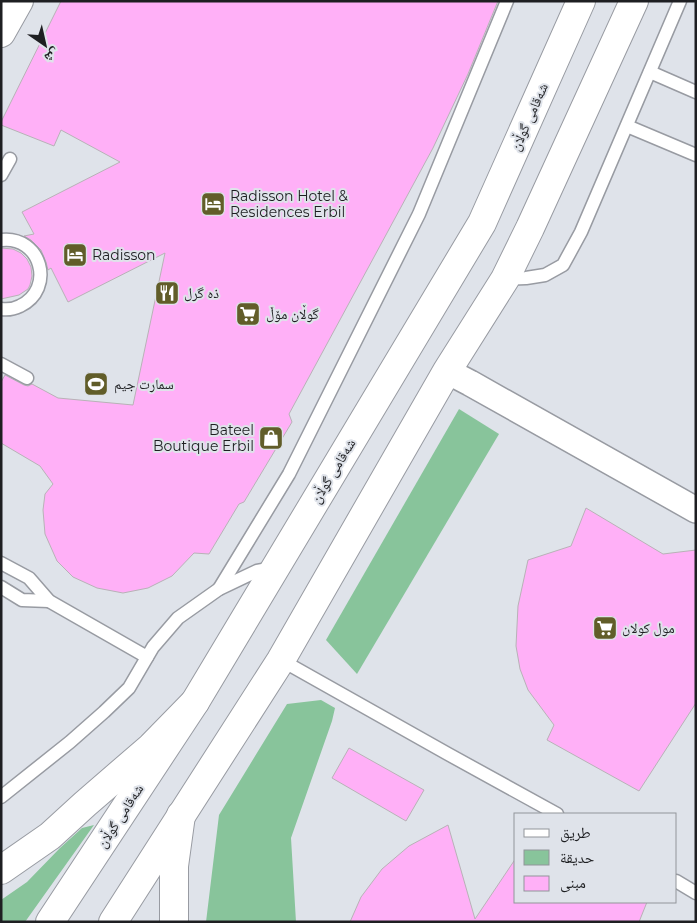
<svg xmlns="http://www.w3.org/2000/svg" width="697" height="923" viewBox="0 0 697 923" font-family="Montserrat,'Noto Naskh Arabic',sans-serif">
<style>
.green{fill:#88c49b}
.building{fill:#ffb0f7;stroke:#b8b2b7}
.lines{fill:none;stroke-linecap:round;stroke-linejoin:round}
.lane-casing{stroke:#989ba2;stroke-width:15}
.street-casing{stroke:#989ba2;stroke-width:28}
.secondary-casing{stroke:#989ba2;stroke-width:30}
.primary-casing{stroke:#989ba2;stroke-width:30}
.highway-casing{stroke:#989ba2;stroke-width:30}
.lane{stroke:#fff;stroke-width:12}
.street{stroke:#fff;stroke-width:25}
.secondary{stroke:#fff;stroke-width:28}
.primary{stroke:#fff;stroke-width:28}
.highway{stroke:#fff;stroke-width:28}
.labels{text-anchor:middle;stroke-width:4;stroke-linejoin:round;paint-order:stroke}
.street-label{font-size:14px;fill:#1e1f22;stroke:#dfe3ea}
.poi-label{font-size:14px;fill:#1e1f22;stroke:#dfe3ea;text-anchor:start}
</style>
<rect width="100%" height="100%" fill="#dfe3ea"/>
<!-- green -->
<g class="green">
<path d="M459 409 499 434 357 674 326 640Z"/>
<path d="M321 700 335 708 332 721 291 838 296 922H206L219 815 287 704Z"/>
<path d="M94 825 25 922H1V900L27 882 60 848 82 828Z"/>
</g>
<!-- building -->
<g class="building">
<path d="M61 1H498L468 74 433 148 289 414 292 422 244 502 239 504 209 554 194 553 172 576 148 588 123 593 97 588 73 577 57 561 45 534 43 510 45 494 53 484 40 466 1 443V382L5 375 24 385 28 386 32 384 58 398 133 405 165 253 68 302 51 268 48 270 46 262 41 250 31 240 24 236 34 234 22 212 120 162 61 130 54 146 1 125V122Z"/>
<path d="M1 248 13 249 21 253 27 259 31 267 32 276 30 285 28 289 19 295 1 299Z"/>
<path d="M586 508 663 554 696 550V703L639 791 547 740 554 725 528 690 520 669 516 646 518 606 528 560 571 546Z"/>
<path d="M349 748 424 790 406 821 332 778Z"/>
<path d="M448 825 475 919 516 858V902H647L639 922H350L361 897 382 869 409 846Z"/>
</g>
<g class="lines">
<defs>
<g id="lane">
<path d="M650 72 696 92"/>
<path d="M627 126 696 155"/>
<path d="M1 175 10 159"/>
<path d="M1 240C41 235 56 289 20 306 14 309 8 310 1 309"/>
<path d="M505 279 526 278 545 275 563 265 581 232 680 1"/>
<path d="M1 364 27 378"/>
<path d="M1 563 29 578 49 601 147 657"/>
<path d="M1 587 22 600 49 601"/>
<path d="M219 589 289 474 419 214 507 1"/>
<path d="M281 660 448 754 557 814"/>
<path d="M1 797 70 742 104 712 129 688 153 647 178 618 219 589 257 571 274 568"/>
<path d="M676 881 696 893"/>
</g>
<path id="street" d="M447 371 470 383 696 510"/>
<path id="secondary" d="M1 33 19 1"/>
<g id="primary">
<path d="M50 922 195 702 482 223 581 1"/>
<path d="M113 922 281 660 447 371 505 279 530 228 634 1"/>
</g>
<g id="highway">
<path d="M1 870 50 836 85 804 151 747 195 702"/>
<path d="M174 922V866L181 815"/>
</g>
</defs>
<!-- lane casing -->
<use href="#lane" class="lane-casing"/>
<!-- street casing -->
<use href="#street" class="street-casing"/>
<!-- secondary casing -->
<use href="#secondary" class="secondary-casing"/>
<!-- primary casing -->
<use href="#primary" class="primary-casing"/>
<!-- highway casing -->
<use href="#highway" class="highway-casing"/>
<!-- lane -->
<use href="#lane" class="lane"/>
<!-- street -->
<use href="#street" class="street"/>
<!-- secondary -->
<use href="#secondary" class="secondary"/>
<!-- primary -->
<use href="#primary" class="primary"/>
<!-- highway -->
<use href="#highway" class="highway"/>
</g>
<!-- icons -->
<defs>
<symbol id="hotel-square" viewBox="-11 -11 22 22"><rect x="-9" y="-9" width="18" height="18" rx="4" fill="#615d29" stroke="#dfe3ea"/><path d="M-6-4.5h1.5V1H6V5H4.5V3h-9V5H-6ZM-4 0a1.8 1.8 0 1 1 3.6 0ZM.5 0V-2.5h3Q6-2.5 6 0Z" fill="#fff"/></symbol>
<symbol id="restaurant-square" viewBox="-11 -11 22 22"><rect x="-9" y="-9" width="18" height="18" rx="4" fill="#615d29" stroke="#dfe3ea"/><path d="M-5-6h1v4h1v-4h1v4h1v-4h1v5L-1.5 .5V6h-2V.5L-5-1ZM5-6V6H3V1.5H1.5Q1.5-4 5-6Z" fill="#fff"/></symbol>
<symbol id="supermarket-square" viewBox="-11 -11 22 22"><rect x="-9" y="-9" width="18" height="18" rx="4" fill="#615d29" stroke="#dfe3ea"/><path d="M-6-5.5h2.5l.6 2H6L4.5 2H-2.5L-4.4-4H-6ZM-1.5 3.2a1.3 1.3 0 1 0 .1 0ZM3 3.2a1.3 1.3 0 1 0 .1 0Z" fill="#fff"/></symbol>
<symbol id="stadium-square" viewBox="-11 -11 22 22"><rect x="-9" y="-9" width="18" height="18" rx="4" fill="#615d29" stroke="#dfe3ea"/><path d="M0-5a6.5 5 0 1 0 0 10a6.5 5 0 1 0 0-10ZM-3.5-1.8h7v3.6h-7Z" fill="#fff"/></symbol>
<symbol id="shop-square" viewBox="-11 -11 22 22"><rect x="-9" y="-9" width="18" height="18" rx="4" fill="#615d29" stroke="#dfe3ea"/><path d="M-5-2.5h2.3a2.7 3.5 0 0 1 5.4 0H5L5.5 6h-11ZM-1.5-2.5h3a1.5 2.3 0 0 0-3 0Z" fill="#fff"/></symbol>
</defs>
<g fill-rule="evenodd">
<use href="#hotel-square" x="199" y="190" width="28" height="28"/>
<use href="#hotel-square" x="61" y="241" width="28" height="28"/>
<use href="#restaurant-square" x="153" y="279" width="28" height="28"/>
<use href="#supermarket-square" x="234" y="300" width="28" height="28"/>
<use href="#stadium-square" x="82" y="370" width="28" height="28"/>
<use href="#shop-square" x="257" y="424" width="28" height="28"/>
<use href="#supermarket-square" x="591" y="614" width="28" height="28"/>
</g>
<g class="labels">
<!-- street labels -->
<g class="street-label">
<text transform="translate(529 117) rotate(-66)" y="5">شەقامی گوڵان</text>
<text transform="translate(333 471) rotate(-59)" y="5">شەقامی گوڵان</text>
<text transform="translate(120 816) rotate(-57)" y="5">شەقامی گوڵان</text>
</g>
<!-- poi labels -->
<g class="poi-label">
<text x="230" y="201">Radisson Hotel &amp;<tspan x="230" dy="16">Residences Erbil</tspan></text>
<text x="92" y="260">Radisson</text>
<text x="184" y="298">ذه گرل</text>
<text x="266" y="319">گوڵان مۆڵ</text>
<text x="114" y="389">سمارت جیم</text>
<text x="254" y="435" text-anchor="end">Bateel<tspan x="254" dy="16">Boutique Erbil</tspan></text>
<text x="622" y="633">مول كولان</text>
</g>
</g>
<!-- border -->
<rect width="697" height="923" fill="none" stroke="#1e1f22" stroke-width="5"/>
<!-- legend -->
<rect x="514" y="813" width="162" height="90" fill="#dfe3ea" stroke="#92959a"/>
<rect x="524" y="829" width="25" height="8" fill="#ffffff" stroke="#92959a"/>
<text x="560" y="838" font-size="15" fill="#1e1f22">طريق</text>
<rect x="524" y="850" width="25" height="15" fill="#88c49b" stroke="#92959a"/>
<text x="560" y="863" font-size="15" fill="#1e1f22">حديقة</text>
<rect x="524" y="876" width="25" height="15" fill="#ffb0f7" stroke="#92959a"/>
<text x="560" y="888" font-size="15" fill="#1e1f22">مبنى</text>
<!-- north arrow -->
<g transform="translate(45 45) rotate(146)" stroke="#dfe3ea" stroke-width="4" paint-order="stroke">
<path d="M0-4L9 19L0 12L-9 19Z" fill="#1e1f22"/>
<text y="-8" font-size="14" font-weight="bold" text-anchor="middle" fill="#1e1f22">ش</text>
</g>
</svg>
